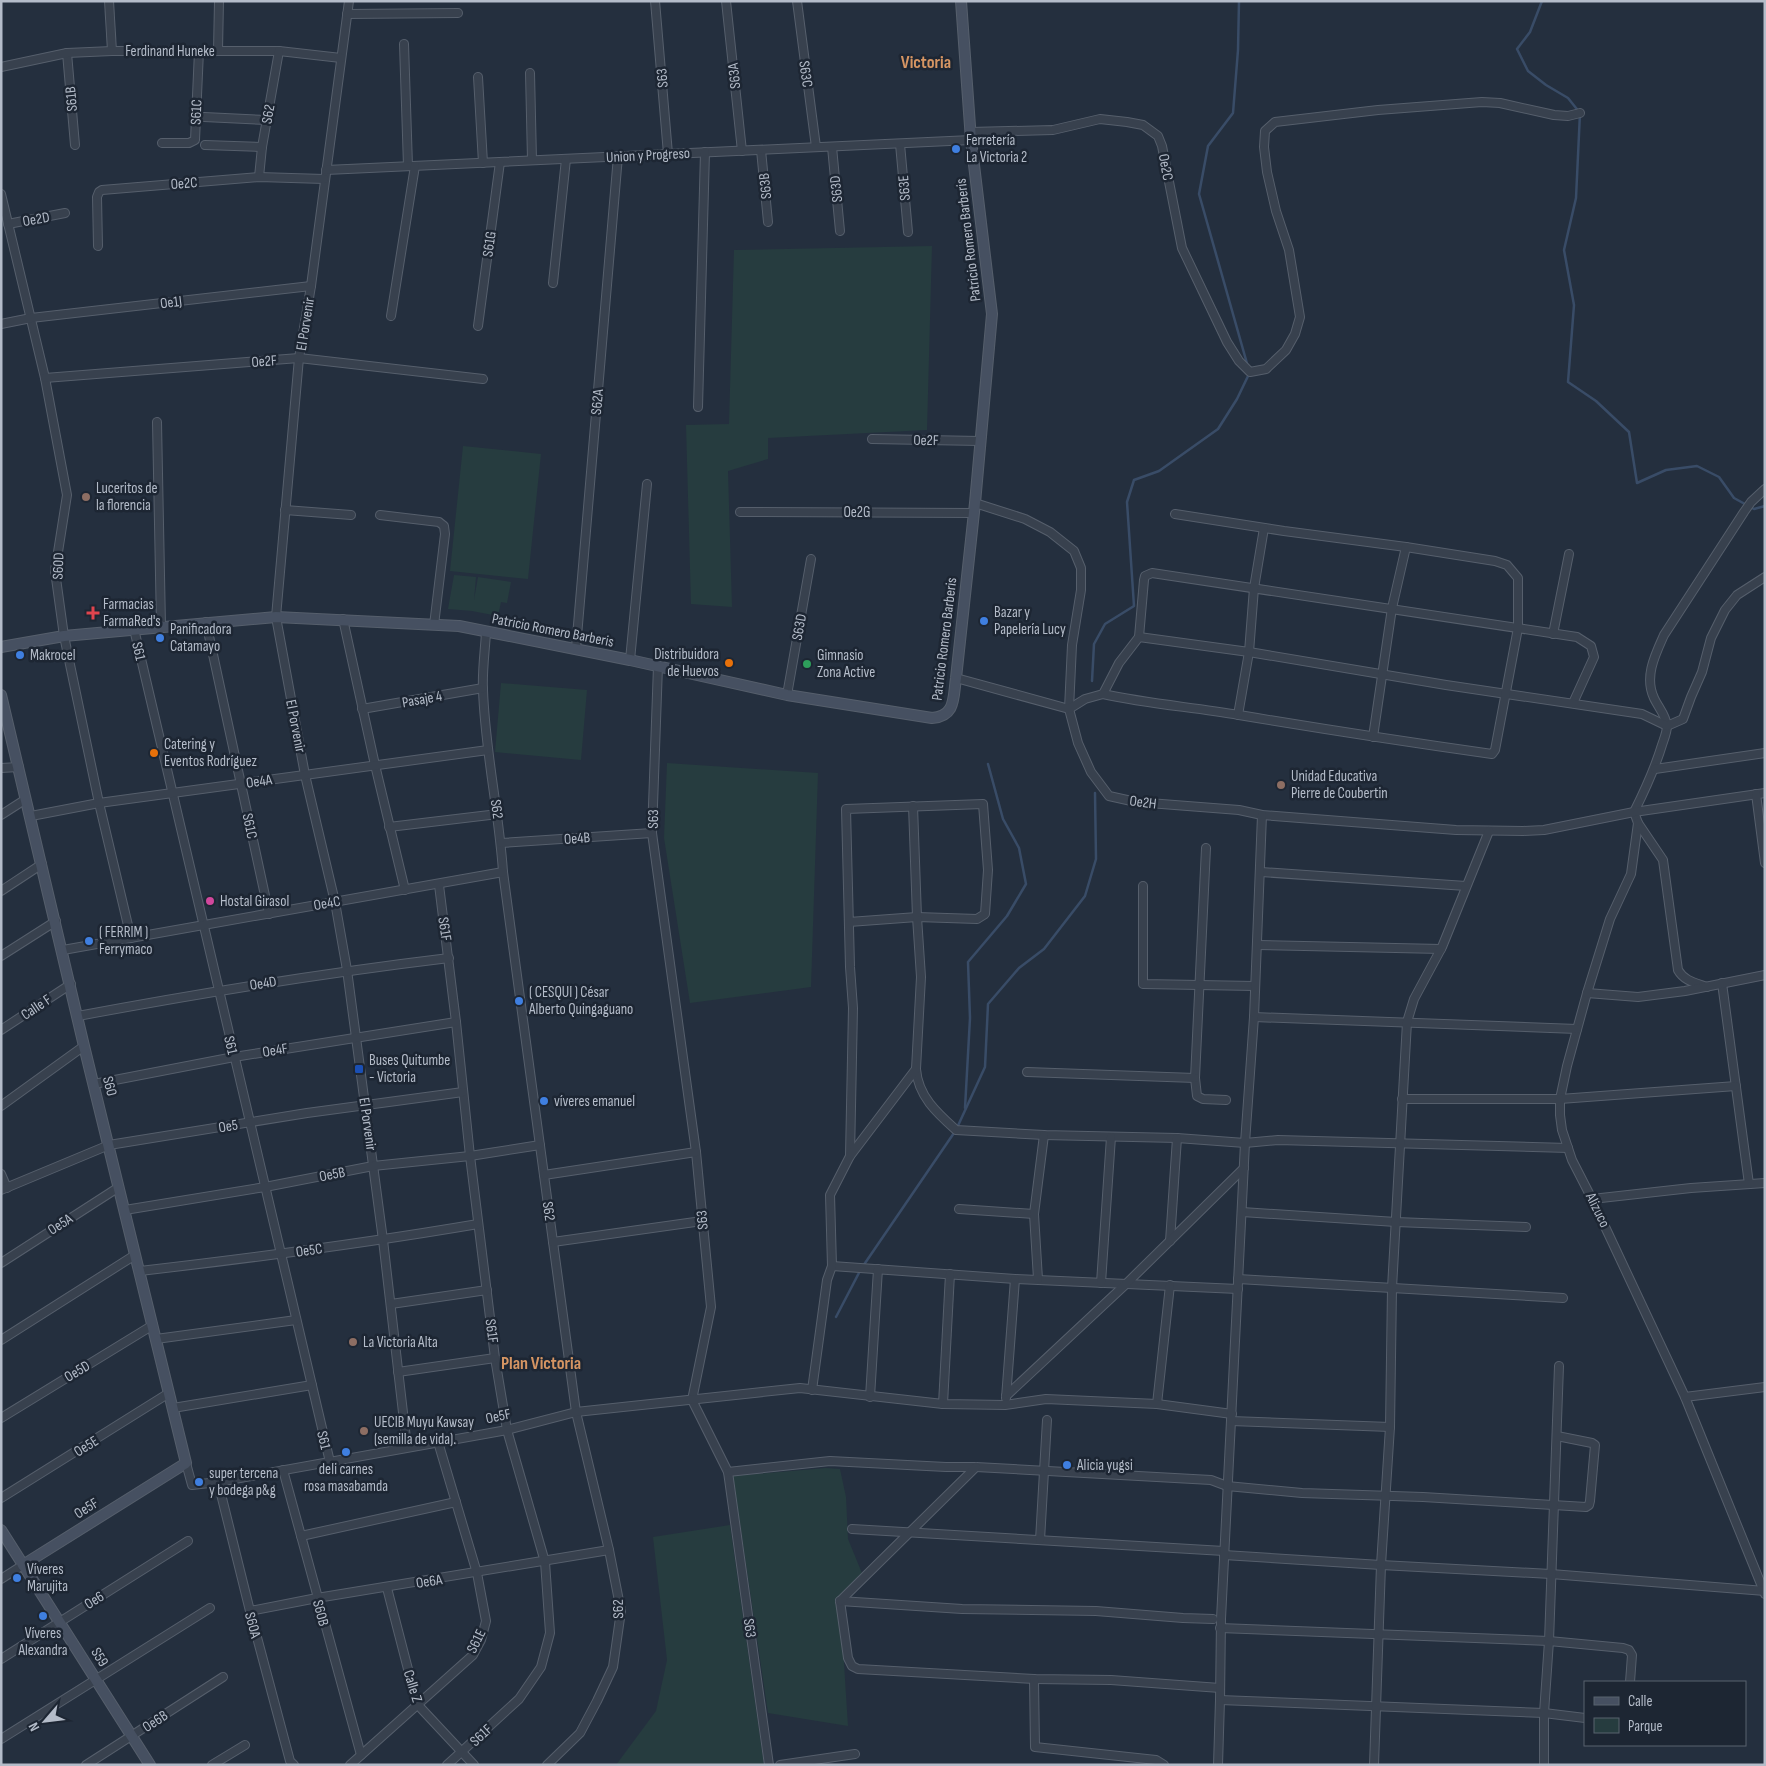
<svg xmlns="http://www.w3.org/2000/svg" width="1766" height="1766" viewBox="0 0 1766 1766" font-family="'Sofia Sans Condensed',sans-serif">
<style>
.green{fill:#263c3f}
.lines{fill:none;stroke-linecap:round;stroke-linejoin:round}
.stream{stroke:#394c67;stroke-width:2.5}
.street-casing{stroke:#565f6c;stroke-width:10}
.secondary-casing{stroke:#565f6c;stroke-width:12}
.street{stroke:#38414e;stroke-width:8}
.secondary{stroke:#465061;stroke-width:10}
.shop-dot{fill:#3f7fe0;stroke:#1d2633;stroke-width:2}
.education-dot{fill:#8d6e63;stroke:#1d2633;stroke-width:2}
.health-dot{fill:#e0444e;stroke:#1d2633;stroke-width:2}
.food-dot{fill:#e8710a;stroke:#1d2633;stroke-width:2}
.leisure-dot{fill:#2e9e5b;stroke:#1d2633;stroke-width:2}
.hotel-dot{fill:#d1479c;stroke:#1d2633;stroke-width:2}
.transit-dot{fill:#1a4fb4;stroke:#1d2633;stroke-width:2}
.labels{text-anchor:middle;stroke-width:5;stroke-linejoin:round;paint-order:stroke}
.street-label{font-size:15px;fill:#b4bcc9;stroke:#1d2633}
.poi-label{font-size:15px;fill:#b4bcc9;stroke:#1d2633;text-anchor:start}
.quarter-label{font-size:18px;font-weight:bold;fill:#d59563;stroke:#1d2633}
</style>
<rect width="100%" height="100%" fill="#242f3e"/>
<!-- green -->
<g class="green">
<path d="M932 246 927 430 768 438V459L728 471 732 607 691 604 686 425 729 424 734 250Z"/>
<path d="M463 446 541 454 528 579 450 571Z"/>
<path d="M454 575 476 577 474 600 478 577 511 582 507 603 501 602 498 616 472 611 448 609Z"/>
<path d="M501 683 587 690 581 760 495 752Z"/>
<path d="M667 763 818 773 811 987 690 1003 664 838Z"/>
<path d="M826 1468 840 1469 846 1497 848 1539 864 1578 840 1601 848 1726 768 1713 733 1476Z"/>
<path d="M730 1525 764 1765H616L656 1711 667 1660 653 1537Z"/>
</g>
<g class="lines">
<!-- stream -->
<g class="stream">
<path d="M1239 1 1238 50 1233 113 1208 146 1199 194 1248 367"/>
<path d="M1542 1 1530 32 1517 49 1528 71 1546 85 1568 98 1580 113 1576 198 1564 250 1574 305 1568 382 1596 401 1629 432 1637 483 1666 470 1697 466 1719 477 1734 498 1754 509 1765 506"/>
<path d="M1092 681 1094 644 1105 624 1134 606 1127 502 1134 480 1159 471 1218 429 1237 399 1249 374"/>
<path d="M965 1108 970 1018 968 962 1007 916 1026 884 1019 848 1003 819 988 764"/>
<path d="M836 1317 861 1269 956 1130 985 1067 988 1004 1019 968 1044 949 1085 896 1096 859 1095 793"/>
</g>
<defs>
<g id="street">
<path d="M109 1 112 51"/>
<path d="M349 1 311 286 299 358 276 617 305 775 335 902 347 970 383 1240 407 1447"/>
<path d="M655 1 668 154"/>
<path d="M726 1 742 151"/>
<path d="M797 1 816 147"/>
<path d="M347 14 458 13"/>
<path d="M404 44 408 166"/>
<path d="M218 50 219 1"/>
<path d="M67 53 75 145"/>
<path d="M1 67 67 53 112 51H279L341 58"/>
<path d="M530 73 532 160"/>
<path d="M478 77 483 163"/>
<path d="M204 117 267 120"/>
<path d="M970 132 1053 130 1100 119 1127 122 1143 125 1158 136 1162 146 1182 248 1227 342 1239 361 1250 372 1266 369 1286 350 1295 334 1300 317 1289 250 1276 211 1267 172 1264 147 1265 131 1275 122 1378 110 1482 102 1500 103 1554 115 1568 116 1580 113"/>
<path d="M162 143H189L195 140 199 51"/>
<path d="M900 144 908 232"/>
<path d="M205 145 262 147"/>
<path d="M832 147 840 231"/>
<path d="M761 150 768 222"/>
<path d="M326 170 971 140"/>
<path d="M259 177 262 147 279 51"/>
<path d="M1 194 45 378 67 495 55 571 64 636 99 803 131 938"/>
<path d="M8 224 65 213"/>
<path d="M98 246 97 197 99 192 102 190 259 177 324 179"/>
<path d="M553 283 566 159"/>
<path d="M391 316 415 166"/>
<path d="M1 324 31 318 311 286"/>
<path d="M478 326 500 162"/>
<path d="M45 378 299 358 483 379"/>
<path d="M698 407 705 152"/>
<path d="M157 422 161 626"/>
<path d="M872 439 980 441"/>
<path d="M1765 489 1751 502 1744 512 1664 635C1655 655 1644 677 1654 698 1658 707 1666 715 1667 726 1667 732 1664 739 1662 745 1655 768 1645 790 1634 812L1638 823 1631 874 1610 919 1587 993 1567 1066 1560 1099V1115L1562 1130 1572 1160 1592 1199 1685 1397 1765 1594"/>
<path d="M975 503 1025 519 1050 532 1074 551 1081 568V590L1072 645 1069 709 1078 743 1091 772 1109 796 1136 802 1239 810 1262 815 1456 830 1523 831 1544 830 1634 812 1765 793"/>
<path d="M285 510 351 515"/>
<path d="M740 512 973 513"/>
<path d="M1175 514 1284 531 1406 547"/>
<path d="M380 515 439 522 444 526 445 534 434 625"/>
<path d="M343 619 375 765 405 890"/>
<path d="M206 622 269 914"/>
<path d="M134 629 330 1462"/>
<path d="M486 632C485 651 482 671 483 690 485 751 499 811 503 872L576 1412 609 1550 621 1611 613 1667 597 1701 580 1733 547 1765"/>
<path d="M1553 634 1569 554"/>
<path d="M1139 637 1144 580 1145 576 1152 573 1577 637 1591 646 1594 657 1573 703"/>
<path d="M576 648 618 156"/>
<path d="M630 660 647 484"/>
<path d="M658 666 652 833 696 1152 711 1307 692 1400 728 1472 769 1765"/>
<path d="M956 678 1069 709 1085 699 1103 694 1119 663 1139 637 1249 652 1446 685 1642 714 1667 726 1683 719 1691 697 1702 672 1711 638 1725 610 1737 595 1765 577"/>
<path d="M1103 694C1148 704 1193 707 1239 715 1323 729 1407 742 1492 754L1495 750 1518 628V578L1507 565 1495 561 1406 547 1392 608 1373 737"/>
<path d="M787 695 811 559"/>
<path d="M362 709 483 688"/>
<path d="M1238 715 1249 652 1254 588 1264 528"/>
<path d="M1 768 19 767"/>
<path d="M1655 769 1765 753"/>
<path d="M1756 794 1765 863"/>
<path d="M1 815 26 799"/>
<path d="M31 816 99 803 488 750"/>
<path d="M1638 823 1663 860 1678 970C1684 981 1696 983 1707 987"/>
<path d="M389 827 498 814"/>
<path d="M501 843 652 833"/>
<path d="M1206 848 1195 1078 1197 1096 1203 1099 1226 1100"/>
<path d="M1261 872 1466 886"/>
<path d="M439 885 456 1022 470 1156 495 1358 507 1430 545 1562 550 1633 541 1667 519 1699 447 1765"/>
<path d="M1143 886V984L1255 986"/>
<path d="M1 891 42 864"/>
<path d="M849 922 917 917 977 919 985 914 988 870 983 804 846 809 850 967 853 1008 850 1156"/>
<path d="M1258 945 1441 949"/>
<path d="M63 950 503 872"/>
<path d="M1 956 56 921"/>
<path d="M1722 983 1749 1184"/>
<path d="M1587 993 1638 997 1685 991 1765 975"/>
<path d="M78 1016C201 993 324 973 449 958"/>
<path d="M1254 1017 1577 1029"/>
<path d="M1 1030 71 984"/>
<path d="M916 1069C918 1096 937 1113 956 1130L1044 1135 1177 1138 1245 1143 1278 1140 1568 1148"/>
<path d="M1027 1072 1195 1078"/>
<path d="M94 1084 234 1057 456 1022"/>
<path d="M1402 1099H1560L1736 1086"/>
<path d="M1 1106 84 1046"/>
<path d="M1 1174 7 1188"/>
<path d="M544 1175 696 1152"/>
<path d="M1 1190 109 1145 307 1113 463 1092"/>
<path d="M1592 1199 1691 1188 1765 1183"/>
<path d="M959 1209 1034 1214"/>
<path d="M125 1210 265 1187 373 1166 470 1156 540 1145"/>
<path d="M1242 1212 1396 1222 1526 1227"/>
<path d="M1170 1241 1177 1138"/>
<path d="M553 1242 702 1221"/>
<path d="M1 1263 119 1187"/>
<path d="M832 1266 1015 1279 1238 1289"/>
<path d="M140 1271C253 1258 366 1243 478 1224"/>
<path d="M1038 1279 1034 1214 1044 1135"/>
<path d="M1238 1279 1563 1298"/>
<path d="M1101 1283 1111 1137"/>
<path d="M391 1304 487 1290"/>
<path d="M156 1339 296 1320"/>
<path d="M1 1340 135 1255"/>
<path d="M398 1372 495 1358"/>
<path d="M812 1390 827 1280 832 1266 830 1195 850 1156 916 1069 921 977 917 917 913 806"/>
<path d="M1006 1396 1126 1284 1244 1168"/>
<path d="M870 1397 878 1269"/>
<path d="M1685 1397 1765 1387"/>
<path d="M1006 1398 1015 1279"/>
<path d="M943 1404 950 1274"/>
<path d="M1157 1404 1170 1285"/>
<path d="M173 1408 312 1385"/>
<path d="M1 1418 153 1325"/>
<path d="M1231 1421 1390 1427"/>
<path d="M186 1463 192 1485 218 1482 507 1430 576 1412 800 1388 943 1404 1005 1405 1046 1399 1157 1404 1232 1414"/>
<path d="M283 1470 361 1755"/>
<path d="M728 1472 830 1461 946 1467H976L1211 1480 1227 1486 1302 1493 1423 1497 1586 1507 1589 1505 1590 1501 1595 1445 1592 1443 1557 1436"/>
<path d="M218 1482 250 1611 290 1761 294 1765"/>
<path d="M1 1498 169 1393"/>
<path d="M852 1529 1224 1551"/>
<path d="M301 1536 456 1502"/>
<path d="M1040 1540 1047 1420"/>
<path d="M1224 1555 1381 1565 1551 1574 1765 1591"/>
<path d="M1 1579 23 1565"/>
<path d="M387 1588 417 1704 474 1765"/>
<path d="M840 1601 848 1658 852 1666 858 1669 1034 1679 1111 1680 1220 1688"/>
<path d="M840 1601 962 1609 1096 1611 1183 1618 1213 1619"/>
<path d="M840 1601 976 1467"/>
<path d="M250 1611 317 1598 609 1550"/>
<path d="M1220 1628 1549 1641 1623 1648 1629 1650 1632 1655 1630 1682"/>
<path d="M1 1659 188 1541"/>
<path d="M1034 1679 1035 1747 1156 1760 1164 1765"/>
<path d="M1220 1700 1544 1713 1585 1718"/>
<path d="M1 1739 210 1608"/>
<path d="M86 1765 223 1677"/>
<path d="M212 1765 245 1745"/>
<path d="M350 1765 473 1655 481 1640 486 1621 477 1573 438 1442"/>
<path d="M780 1765 855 1754"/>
<path d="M1218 1765 1220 1700 1221 1619 1245 1143 1254 1017 1262 815"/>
<path d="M1374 1765 1381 1565 1390 1427 1392 1288 1407 1022 1414 999 1442 947 1489 831"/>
<path d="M1544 1765V1713L1549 1641 1559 1366"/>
</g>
<g id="secondary">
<path d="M1 647 64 636 276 617 459 626 630 660 787 695 932 718C956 716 953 698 956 678L975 503 992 314 971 140 961 1"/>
<path d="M1 695 84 1046 186 1463 23 1565"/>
<path d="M1 1530 150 1765"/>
</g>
</defs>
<!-- street casing -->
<use href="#street" class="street-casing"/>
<!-- secondary casing -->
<use href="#secondary" class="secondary-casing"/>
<!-- street -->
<use href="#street" class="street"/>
<!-- secondary -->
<use href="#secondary" class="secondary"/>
</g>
<!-- markers -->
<g class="shop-dot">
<circle cx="956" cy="149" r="5"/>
<circle cx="984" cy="621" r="5"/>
<circle cx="160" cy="638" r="5"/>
<circle cx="20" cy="655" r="5"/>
<circle cx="89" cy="941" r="5"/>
<circle cx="519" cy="1001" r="5"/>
<circle cx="544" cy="1101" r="5"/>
<circle cx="346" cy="1452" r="5"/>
<circle cx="1067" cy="1465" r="5"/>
<circle cx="199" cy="1482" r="5"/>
<circle cx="17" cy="1578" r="5"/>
<circle cx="43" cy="1616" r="5"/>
</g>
<g class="education-dot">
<circle cx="86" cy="497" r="5"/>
<circle cx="1281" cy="785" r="5"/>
<circle cx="353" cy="1342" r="5"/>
<circle cx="364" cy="1431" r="5"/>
</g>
<path class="health-dot" d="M90.5 605.5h5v5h5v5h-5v5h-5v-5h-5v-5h5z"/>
<g class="food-dot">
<circle cx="729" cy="663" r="5"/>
<circle cx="154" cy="753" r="5"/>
</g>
<circle class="leisure-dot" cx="807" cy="664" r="5"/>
<circle class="hotel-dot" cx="210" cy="901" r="5"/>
<rect class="transit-dot" x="354" y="1064" width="10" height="10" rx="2.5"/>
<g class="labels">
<!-- street labels -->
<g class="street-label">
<text x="170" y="56">Ferdinand Huneke</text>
<text transform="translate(806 74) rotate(82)" y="5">S63C</text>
<text transform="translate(734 76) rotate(-96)" y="5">S63A</text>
<text transform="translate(662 78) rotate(-95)" y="5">S63</text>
<text transform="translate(71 99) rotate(-95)" y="5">S61B</text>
<text transform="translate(196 112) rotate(-88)" y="5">S61C</text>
<text transform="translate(268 114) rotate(-80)" y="5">S62</text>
<text transform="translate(648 155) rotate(-3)" y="5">Union y Progreso</text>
<text transform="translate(1166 167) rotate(80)" y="5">Oe2C</text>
<text transform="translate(184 183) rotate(-4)" y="5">Oe2C</text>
<text transform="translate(765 186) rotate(-96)" y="5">S63B</text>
<text transform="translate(904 188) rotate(-95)" y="5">S63E</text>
<text transform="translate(836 189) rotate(-96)" y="5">S63D</text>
<text transform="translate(36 219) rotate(-10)" y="5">Oe2D</text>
<text transform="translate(968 240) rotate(-97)" y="5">Patricio Romero Barberis</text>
<text transform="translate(489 244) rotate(-82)" y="5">S61G</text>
<text transform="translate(171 302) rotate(-7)" y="5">Oe1J</text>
<text transform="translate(305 324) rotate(-81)" y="5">El Porvenir</text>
<text transform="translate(264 361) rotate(-4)" y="5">Oe2F</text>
<text transform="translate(597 402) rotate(-85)" y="5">S62A</text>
<text transform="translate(926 440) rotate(1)" y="5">Oe2F</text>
<text x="857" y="517">Oe2G</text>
<text transform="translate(58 566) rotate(-88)" y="5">S60D</text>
<text transform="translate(799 627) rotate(-80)" y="5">S63D</text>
<text transform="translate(553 630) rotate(11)" y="5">Patricio Romero Barberis</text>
<text transform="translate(944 639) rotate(-83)" y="5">Patricio Romero Barberis</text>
<text transform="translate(139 651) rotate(77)" y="5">S61</text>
<text transform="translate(422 699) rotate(-10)" y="5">Pasaje 4</text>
<text transform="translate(296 726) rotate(79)" y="5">El Porvenir</text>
<text transform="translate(259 781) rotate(-8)" y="5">Oe4A</text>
<text transform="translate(1143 802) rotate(7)" y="5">Oe2H</text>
<text transform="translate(497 809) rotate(82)" y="5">S62</text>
<text transform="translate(653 819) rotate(-89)" y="5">S63</text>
<text transform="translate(250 826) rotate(78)" y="5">S61C</text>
<text transform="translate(577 838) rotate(-4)" y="5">Oe4B</text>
<text transform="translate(327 903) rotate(-10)" y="5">Oe4C</text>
<text transform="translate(445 929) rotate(82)" y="5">S61F</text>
<text transform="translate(263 983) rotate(-9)" y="5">Oe4D</text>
<text transform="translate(36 1007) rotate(-34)" y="5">Calle F</text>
<text transform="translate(231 1045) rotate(77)" y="5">S61</text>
<text transform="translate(275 1050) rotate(-9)" y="5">Oe4F</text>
<text transform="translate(110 1086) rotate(76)" y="5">S60</text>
<text transform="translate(368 1124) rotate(82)" y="5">El Porvenir</text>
<text transform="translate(228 1126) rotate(-9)" y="5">Oe5</text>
<text transform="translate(332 1174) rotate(-11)" y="5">Oe5B</text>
<text transform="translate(1598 1210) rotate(64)" y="5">Alizuco</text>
<text transform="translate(549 1211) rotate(82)" y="5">S62</text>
<text transform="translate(702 1220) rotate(-95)" y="5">S63</text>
<text transform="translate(60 1224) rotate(-33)" y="5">Oe5A</text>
<text transform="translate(309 1250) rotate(-8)" y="5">Oe5C</text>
<text transform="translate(492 1331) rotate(83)" y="5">S61F</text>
<text transform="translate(77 1371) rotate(-31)" y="5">Oe5D</text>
<text transform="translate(498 1416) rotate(-12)" y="5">Oe5F</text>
<text transform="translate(324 1440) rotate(77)" y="5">S61</text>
<text transform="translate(86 1446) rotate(-32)" y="5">Oe5E</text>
<text transform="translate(86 1508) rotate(-32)" y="5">Oe5F</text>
<text transform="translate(429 1581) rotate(-9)" y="5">Oe6A</text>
<text transform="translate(94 1600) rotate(-32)" y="5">Oe6</text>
<text transform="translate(618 1609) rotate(-92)" y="5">S62</text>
<text transform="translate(321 1613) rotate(75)" y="5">S60B</text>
<text transform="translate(253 1625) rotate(75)" y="5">S60A</text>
<text transform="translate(750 1628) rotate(82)" y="5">S63</text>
<text transform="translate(476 1641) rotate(-64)" y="5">S61E</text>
<text transform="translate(100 1657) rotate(58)" y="5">S59</text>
<text transform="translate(413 1686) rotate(73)" y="5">Calle Z</text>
<text transform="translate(155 1721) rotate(-33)" y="5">Oe6B</text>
<text transform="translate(481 1735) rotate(-43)" y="5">S61F</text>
</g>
<!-- poi labels -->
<g class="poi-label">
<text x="966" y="145">Ferretería<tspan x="966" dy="17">La Victoria 2</tspan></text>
<text x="96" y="493">Luceritos de<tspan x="96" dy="17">la florencia</tspan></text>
<text x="103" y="609">Farmacias<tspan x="103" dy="17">FarmaRed's</tspan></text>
<text x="994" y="617">Bazar y<tspan x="994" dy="17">Papelería Lucy</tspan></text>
<text x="170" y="634">Panificadora<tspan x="170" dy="17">Catamayo</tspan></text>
<text x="719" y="659" text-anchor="end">Distribuidora<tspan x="719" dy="17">de Huevos</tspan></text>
<text x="30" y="660">Makrocel</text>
<text x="817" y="660">Gimnasio<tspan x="817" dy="17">Zona Active</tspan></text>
<text x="164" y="749">Catering y<tspan x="164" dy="17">Eventos Rodríguez</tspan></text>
<text x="1291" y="781">Unidad Educativa<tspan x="1291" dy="17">Pierre de Coubertin</tspan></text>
<text x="220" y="906">Hostal Girasol</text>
<text x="99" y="937">( FERRIM )<tspan x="99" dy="17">Ferrymaco</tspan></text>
<text x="529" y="997">( CESQUI ) César<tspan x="529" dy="17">Alberto Quingaguano</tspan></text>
<text x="369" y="1065">Buses Quitumbe<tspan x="369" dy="17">- Victoria</tspan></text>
<text x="554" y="1106">víveres emanuel</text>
<text x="363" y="1347">La Victoria Alta</text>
<text x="374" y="1427">UECIB Muyu Kawsay<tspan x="374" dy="17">(semilla de vida).</tspan></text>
<text x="1077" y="1470">Alicia yugsi</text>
<text x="346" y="1474" text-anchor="middle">deli carnes<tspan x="346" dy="17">rosa masabamda</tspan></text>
<text x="209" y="1478">super tercena<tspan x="209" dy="17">y bodega p&amp;g</tspan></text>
<text x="27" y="1574">Víveres<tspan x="27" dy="17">Marujita</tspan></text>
<text x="43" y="1638" text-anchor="middle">Víveres<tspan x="43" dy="17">Alexandra</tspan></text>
</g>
<!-- quarter labels -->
<g class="quarter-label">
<text x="926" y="68">Victoria</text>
<text x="541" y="1369">Plan Victoria</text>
</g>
</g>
<!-- border -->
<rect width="1766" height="1766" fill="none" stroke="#b4bcc9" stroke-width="5"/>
<!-- legend -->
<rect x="1584" y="1681" width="162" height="65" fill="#1d2633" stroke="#59626f"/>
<rect x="1594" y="1697" width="25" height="8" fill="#465061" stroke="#59626f"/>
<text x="1628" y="1706" font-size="15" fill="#b4bcc9">Calle</text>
<rect x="1594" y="1718" width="25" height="15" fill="#263c3f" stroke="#59626f"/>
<text x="1628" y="1731" font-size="15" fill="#b4bcc9">Parque</text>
<!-- north arrow -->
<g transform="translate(45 1721) rotate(242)" stroke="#1d2633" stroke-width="4" paint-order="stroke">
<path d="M0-4L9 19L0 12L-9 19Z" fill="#b4bcc9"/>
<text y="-8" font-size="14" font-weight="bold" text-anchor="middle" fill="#b4bcc9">N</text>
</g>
</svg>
